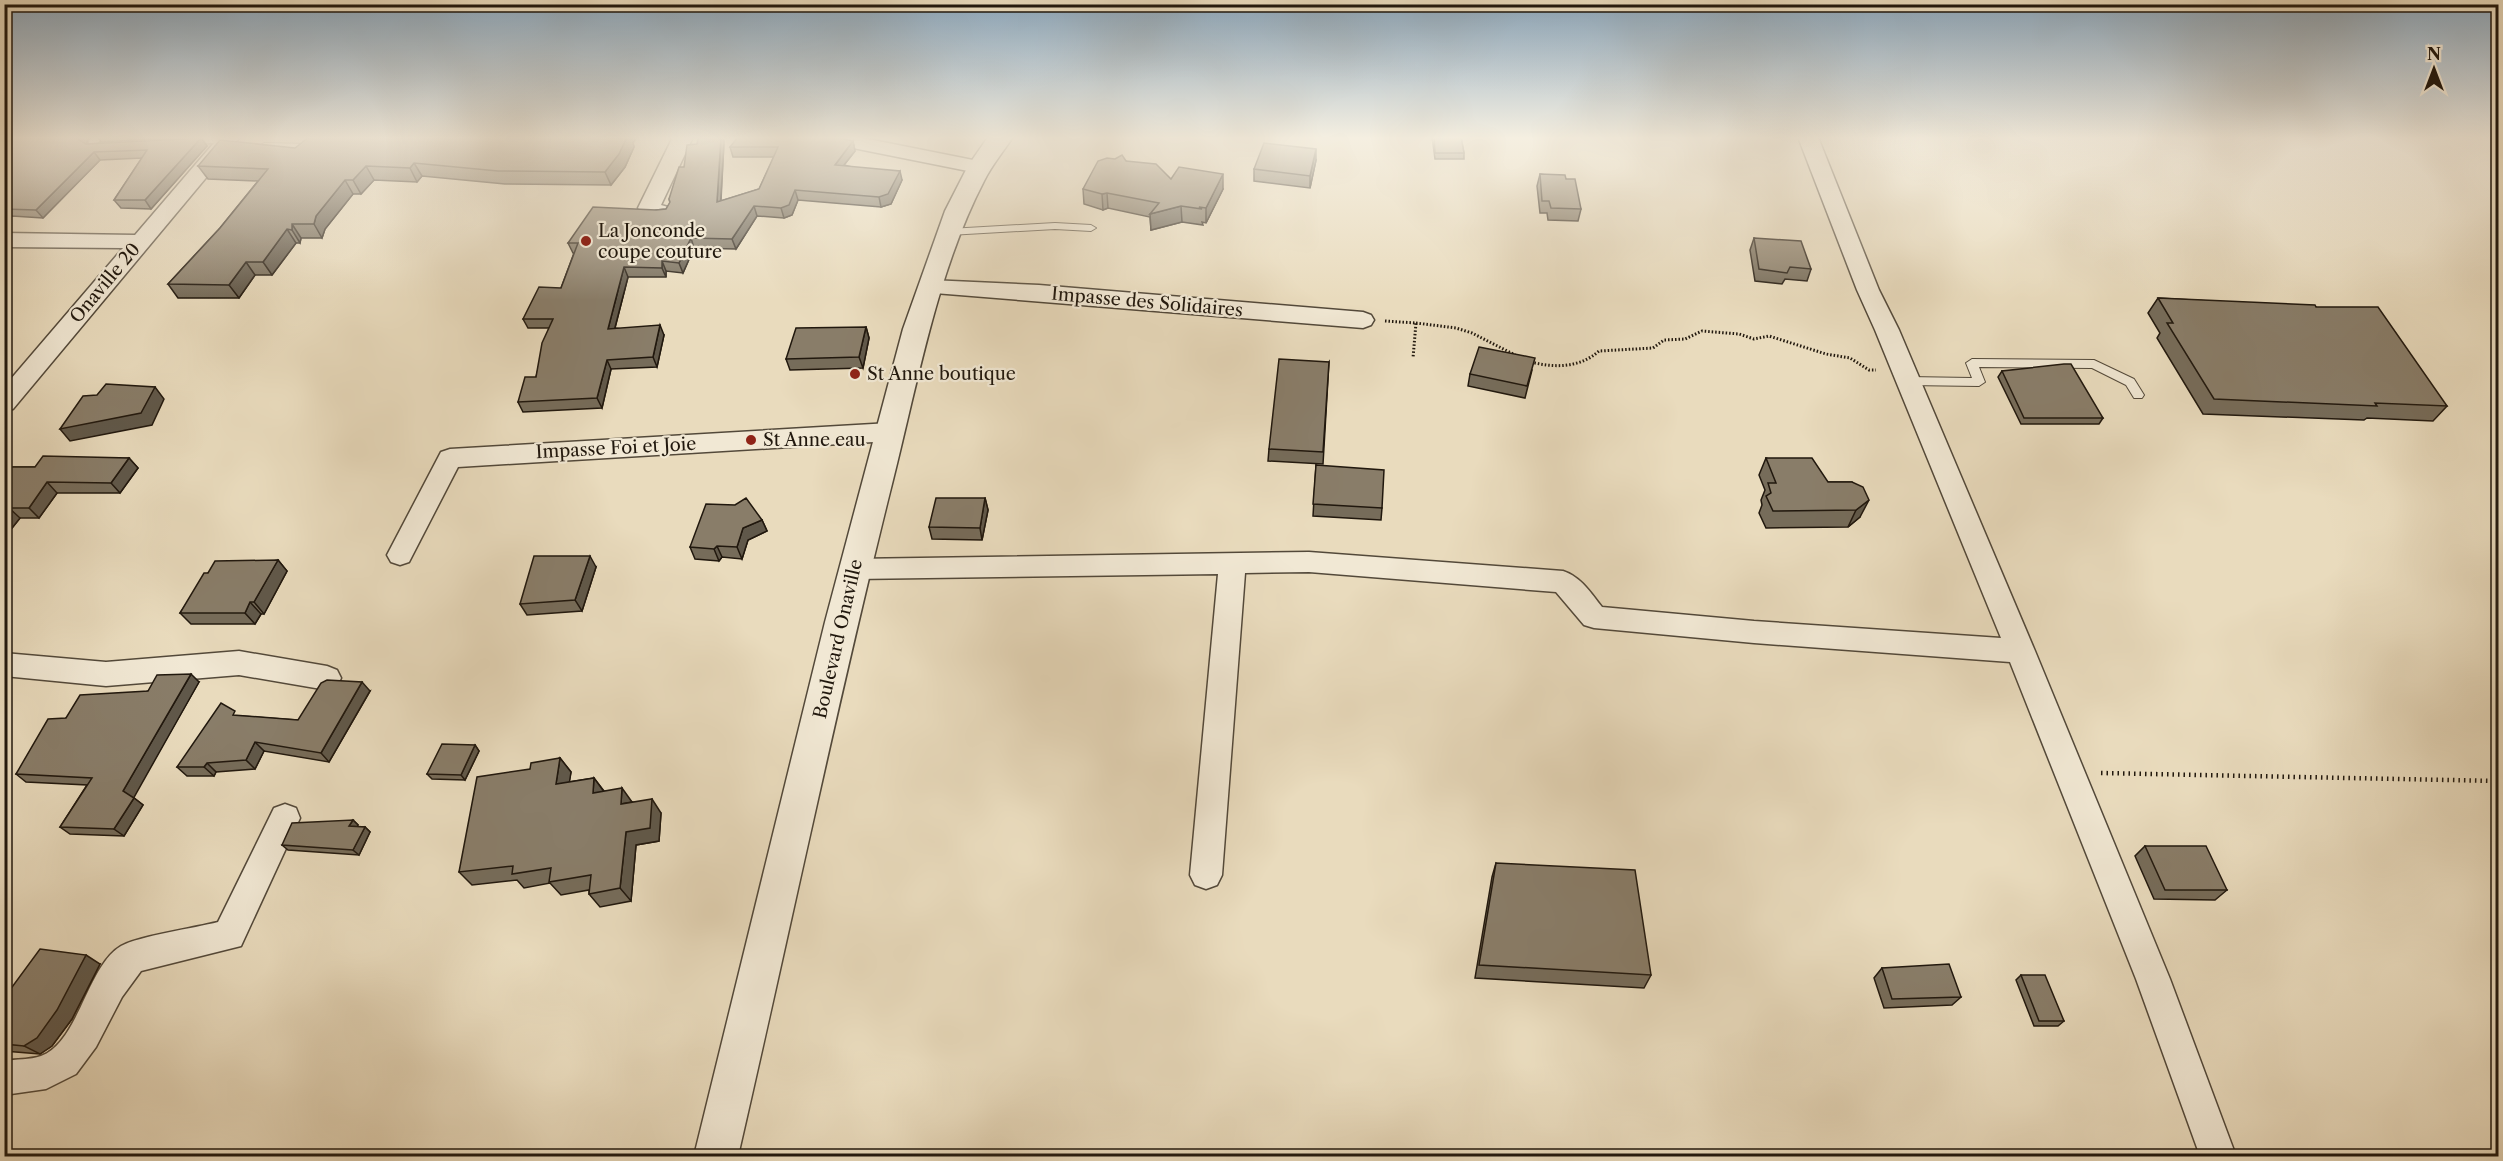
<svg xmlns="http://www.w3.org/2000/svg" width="2503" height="1161" viewBox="0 0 2503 1161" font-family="'Libre Caslon Text',serif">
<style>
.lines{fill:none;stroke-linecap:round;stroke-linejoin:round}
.service-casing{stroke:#53493a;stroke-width:2}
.minor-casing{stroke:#53493a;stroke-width:3}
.tertiary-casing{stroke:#53493a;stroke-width:3}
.path-far1{stroke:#21180e;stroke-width:3;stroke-dasharray:1.5 2;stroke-linecap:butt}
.path{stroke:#21180e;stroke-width:4.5;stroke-dasharray:1.5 4;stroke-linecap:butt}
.service{fill:#f1e8d4;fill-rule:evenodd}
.minor{fill:#f1e8d4;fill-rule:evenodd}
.tertiary{fill:#f1e8d4;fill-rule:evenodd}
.wall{fill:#766c5a;stroke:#21180e;stroke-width:1.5}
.shaded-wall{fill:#60584a;stroke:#21180e;stroke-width:1.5}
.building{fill:#897d69;stroke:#21180e;stroke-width:1.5}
.poi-dot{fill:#8f2418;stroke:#f1e8d4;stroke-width:2}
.labels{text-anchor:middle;stroke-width:4.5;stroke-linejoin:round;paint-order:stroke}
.poi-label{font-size:18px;fill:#21180e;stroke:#f1e8d4;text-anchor:start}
.street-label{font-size:18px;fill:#21180e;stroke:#f1e8d4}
</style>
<rect width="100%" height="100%" fill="#e9dbbd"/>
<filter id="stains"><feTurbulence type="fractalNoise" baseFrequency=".00333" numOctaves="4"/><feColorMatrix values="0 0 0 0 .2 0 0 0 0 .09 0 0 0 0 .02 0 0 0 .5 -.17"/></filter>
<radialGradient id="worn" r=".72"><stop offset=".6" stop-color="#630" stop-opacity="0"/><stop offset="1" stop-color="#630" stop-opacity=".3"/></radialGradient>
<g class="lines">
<defs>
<g id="service">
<path d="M91 137H101L98 144 109 145 110 147 105 150 88 149 87 147Z"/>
<path d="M227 137 232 140 231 142 184 145 179 142 184 139Z"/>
<path d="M264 143 313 144 318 147 313 150 260 148 259 146Z"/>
<path d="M1055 223 1091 225 1096 228 1091 231 1055 229 949 235 944 232 949 229Z"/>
<path d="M1972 359 2094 360 2134 379 2144 395 2142 398H2134L2126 385 2092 368 1979 367 1985 382 1979 386 1907 385 1901 381 1907 377 1972 378 1966 363Z"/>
</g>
<g id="minor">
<path d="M219 137H240L13 409 4 411V387L123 248 4 247V233L135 235Z"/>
<path d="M673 137H693L661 205 668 207 672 212 668 217C659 219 644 217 638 208Z"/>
<path d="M818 137H858L978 161 985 163 988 167 985 171 978 173 828 143 821 141Z"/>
<path d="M1798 137H1818L1879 290 1899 330 2035 651 2170 979 2236 1156H2200L2136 979 2010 662 1754 643 1594 628 1584 625 1556 592 1309 572 1245 573 1222 875 1217 885 1206 889 1195 885 1190 875 1218 574 854 579 845 576 841 569 845 562 854 559 1309 552 1563 571C1581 577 1591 593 1602 607L1754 621 2001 638 1875 330 1857 290Z"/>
<path d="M930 280 1039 285 1363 312 1371 315 1374 320 1371 325 1363 328 922 292 919 287 922 282Z"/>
<path d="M890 423 899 426 902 432 899 438 890 441 458 467 409 562 400 565 391 562 387 555 441 452 450 449Z"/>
<path d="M239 651 327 666 337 670 341 678 337 686 327 690 239 675 106 686 4 676V653L106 662Z"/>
<path d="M285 804 296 808 300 818 241 946 141 971 122 997 96 1047 76 1074 46 1089 4 1095V1061C16 1059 30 1060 41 1056 79 1042 87 966 121 946 139 936 195 928 218 922L274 808Z"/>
</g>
<path id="tertiary" d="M988 137H1013C1003 152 992 165 984 181 936 273 916 391 890 492 835 712 789 935 738 1156H694L825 622 903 329 945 211 968 166Z"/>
</defs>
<!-- service casing -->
<use href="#service" class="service-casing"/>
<!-- minor casing -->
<use href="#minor" class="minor-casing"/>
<!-- tertiary casing -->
<use href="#tertiary" class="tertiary-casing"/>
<!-- path-far1 -->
<g class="path-far1">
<path d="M1385 321 1416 323 1413 358"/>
<path d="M1416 323 1456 328 1472 333 1519 357"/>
<path d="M1531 362C1554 368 1580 368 1599 351L1653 348 1664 340 1685 339 1702 331 1739 334 1754 339 1769 336 1826 354 1850 358 1869 370H1876"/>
</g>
<!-- path -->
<path class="path" d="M2101 773 2498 781"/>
<!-- service -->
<use href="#service" class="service"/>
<!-- minor -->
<use href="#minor" class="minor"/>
<!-- tertiary -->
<use href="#tertiary" class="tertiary"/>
</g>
<!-- wall -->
<g class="wall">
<path d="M4 137H89L86 144 201 138 207 146 151 209 121 208 114 200 142 158 100 160 43 218 12 216 4 223Z"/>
<path d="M98 137H185L101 142Z"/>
<path d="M699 137H723L724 142 721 201 759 189 774 157H733L730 147 853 141 855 151 844 165 902 180 891 204 881 207 798 200 792 215 784 218 757 216 736 249 694 248 683 273 666 271V277H628L615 328 664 335 657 367 611 369 602 408 523 412 518 402 536 377 549 328H528L523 319 561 288 574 253H573L568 243 656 210 666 209 670 203 669 199 684 167 697 144Z"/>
<path d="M1432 137H1461L1464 153V159H1435Z"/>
<path d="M633 143 634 147 625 167 611 185 505 184 422 176 417 182 374 180 361 194H353L325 229 322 238H301L300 243H296L272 275H255L239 298H178L168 284 220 228 258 181 208 179 198 166Z"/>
<path d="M1316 160 1310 188 1254 181V169Z"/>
<path d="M1126 161 1171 179 1223 189 1206 223 1202 222 1203 225 1182 222 1151 230 1150 217 1108 208 1103 210 1084 204 1083 189Z"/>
<path d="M1540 174 1566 179 1581 209 1578 221 1548 220 1547 213H1540L1537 186Z"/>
<path d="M1754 238 1811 269 1807 281 1785 279 1782 284 1755 281 1750 250Z"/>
<path d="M2158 298 2316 307 2447 406 2433 421 2367 418 2364 420 2203 414 2157 338 2160 333 2148 313Z"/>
<path d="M866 327 869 338 863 368 790 370 786 359Z"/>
<path d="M1329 362 1323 464 1268 461 1269 449Z"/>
<path d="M1532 370 1525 398 1468 386 1470 374Z"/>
<path d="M2002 371 2103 418 2099 424H2021L1998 377Z"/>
<path d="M129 458 138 468 120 493H57L39 518H20L4 538V467H35Z"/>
<path d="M1766 458 1828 482H1852L1860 517 1848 527 1766 528 1759 513 1762 505 1761 500 1765 490 1759 475Z"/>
<path d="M1316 465 1382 508 1381 520 1313 516Z"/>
<path d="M985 498 988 510 982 540 932 539 929 527Z"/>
<path d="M762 520 767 531 748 540 742 559 722 557 719 561 695 559 690 547Z"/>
<path d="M278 560 287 571 264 614H261L255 624H191L180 613 208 573Z"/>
<path d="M596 567 582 611 527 615 520 604Z"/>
<path d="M199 682 133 797 143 805 124 836 70 834 60 827 87 785 26 782 16 774 66 718 148 691Z"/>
<path d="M370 691 329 762 264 751 255 769 216 772 214 776H187L177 767 240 716 298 720Z"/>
<path d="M475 745 479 751 465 780 432 779 427 774Z"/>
<path d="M560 758 571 772 569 782 594 778 604 791 661 813 659 841 636 845 631 901 600 907 589 894V890L561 895 550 883 524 888 517 880 472 885 459 872 530 769Z"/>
<path d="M353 820 358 825 357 827H365L370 832 359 855 288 850 282 845Z"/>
<path d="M2145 846 2227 890 2215 900 2154 899 2135 856Z"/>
<path d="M1496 863 1651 975 1644 988 1475 978 1492 877Z"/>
<path d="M100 964 72 1019 52 1046 40 1054 4 1051V998Z"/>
<path d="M1882 968 1961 997 1952 1005 1884 1008 1874 978Z"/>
<path d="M2021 975 2064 1021 2058 1026H2034L2016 980Z"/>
</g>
<!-- shaded-wall -->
<g class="shaded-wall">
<path d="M80 137H89L85 148 79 140Z"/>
<path d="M627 137H637L633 143 634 147 625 167 611 185 605 172Z"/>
<path d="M721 137H723L724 142 720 212 717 202Z"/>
<path d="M201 138 207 146 151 209 145 200Z"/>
<path d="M853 141 855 151 837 174 835 165Z"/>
<path d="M1316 149V160L1310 188V176Z"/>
<path d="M94 152 100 160 43 218 36 210Z"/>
<path d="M414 163 422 176 417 182 410 168Z"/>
<path d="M366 166 374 180 361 194 353 180Z"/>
<path d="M900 171 902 180 891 204 881 207 879 197Z"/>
<path d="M1223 174V189L1206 223V208Z"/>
<path d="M345 180 353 194 325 229 322 238 314 224 316 216Z"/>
<path d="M795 190 798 200 792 215 784 218 781 208Z"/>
<path d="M1107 193 1108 208 1103 210 1102 194Z"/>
<path d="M754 206 757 216 736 249 732 239Z"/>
<path d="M1181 206 1182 222 1151 230 1150 214Z"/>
<path d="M5 208 12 216 4 223V209Z"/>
<path d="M292 224 301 238 300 243 292 230Z"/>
<path d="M287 229 296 243 272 275 263 262Z"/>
<path d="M691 238 694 248 683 273 679 263Z"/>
<path d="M662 261 666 271V277L662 268Z"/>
<path d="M246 262 255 275 239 298 229 285Z"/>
<path d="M624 267 628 277 612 339 608 329Z"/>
<path d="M660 325 664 335 657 367 653 357Z"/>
<path d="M866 327 869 338 863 368 859 357Z"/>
<path d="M607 360 611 369 602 408 597 398Z"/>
<path d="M155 387 164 399 152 425 70 441 60 429Z"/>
<path d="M129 458 138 468 120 493 111 483Z"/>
<path d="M47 482 57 493 39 518 29 508Z"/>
<path d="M985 498 988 510 982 540 980 528Z"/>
<path d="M1869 500 1860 517 1848 527 1856 510Z"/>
<path d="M9 508 20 518 4 538V514Z"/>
<path d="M762 520 767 531 748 540 742 559 737 547 743 528Z"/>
<path d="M717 546 722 557 719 561 714 549Z"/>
<path d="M590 556 596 567 582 611 575 600Z"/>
<path d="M278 560 287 571 264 614 254 602Z"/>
<path d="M250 602 261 614 255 624 245 613Z"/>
<path d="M191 674 199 682 133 799 123 791Z"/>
<path d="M362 682 370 691 329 762 321 753Z"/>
<path d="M255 742 264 751 255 769 246 760Z"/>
<path d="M475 745 479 751 465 780 461 775Z"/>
<path d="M560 758 571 772 567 798 556 784Z"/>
<path d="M207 763 216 772 214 776 204 767Z"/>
<path d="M594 778 605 793H593Z"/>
<path d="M622 788 632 802 621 804Z"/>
<path d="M134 798 143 805 124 836 114 829Z"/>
<path d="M652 799 661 813 659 841 636 845 631 901 620 888 626 832Z"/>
<path d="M353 820 358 825 355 831 349 826Z"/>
<path d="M365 827 370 832 359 855 353 850Z"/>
<path d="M86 955 100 964 72 1019 52 1046 40 1054 24 1046Z"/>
</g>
<!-- building -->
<g class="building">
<path d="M4 137H80L79 140 86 144 201 138 145 200H114L147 150 94 152 36 210 4 209Z"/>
<path d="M309 137H627L619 154 605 172 498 171 414 163 410 168 366 166 353 180H345L316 216 314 224H292V230L287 229 263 262H246L229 285 168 284 220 228 268 169 198 166 220 140 295 148Z"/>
<path d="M699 137H721L717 202 759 189 778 147H730L738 137H834L853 141 835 165 900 171 888 194 879 197 795 190 789 205 781 208 754 206 732 239 691 238 679 263 662 261V268L624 267 608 329 660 325 653 357 607 360 597 398 518 402 525 377H536L542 343 553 319H523L539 287 561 288 578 243H568L593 207 656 210 666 209 670 202 669 199 679 167H684L687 145 697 144Z"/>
<path d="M1434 137H1461L1464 153H1435Z"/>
<path d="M1264 143 1316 149 1310 176 1254 169Z"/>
<path d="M1122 155 1126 161 1156 164 1171 179 1179 167 1223 174 1206 208 1199 207 1202 209 1181 206 1150 214 1159 203 1107 193 1102 194 1083 189 1098 161 1107 158 1115 159Z"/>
<path d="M1540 174 1565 175 1566 179H1575L1581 209 1551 208 1549 201H1542Z"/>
<path d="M1754 238 1801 241 1811 269 1790 267 1787 273 1759 269Z"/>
<path d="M2158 298 2315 305 2316 307H2378L2447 406 2375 403 2377 406 2214 399 2167 323H2173Z"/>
<path d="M866 327 859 357 786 359 796 328Z"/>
<path d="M1479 347 1535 358 1527 386 1470 374Z"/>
<path d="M1279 359 1329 362 1323 452 1269 449Z"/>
<path d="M2064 364H2071L2103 418H2024L2002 371Z"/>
<path d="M106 384 155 387 141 413 60 429 83 396 97 395Z"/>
<path d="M43 456 129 458 111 483 47 482 29 508H9L4 514V467H35Z"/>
<path d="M1766 458H1812L1828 482H1852L1863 487 1869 500 1856 510 1773 511 1766 496 1771 493 1768 483H1776Z"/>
<path d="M1316 465 1384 470 1382 508 1313 504Z"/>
<path d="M746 498 762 520 743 528 737 547 717 546 714 549 690 547 706 504 735 505Z"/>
<path d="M936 498H985L980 528 929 527Z"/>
<path d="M534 556H590L575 600 520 604Z"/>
<path d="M278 560 254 602H250L245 613H180L204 573H208L215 561Z"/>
<path d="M191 674 123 791 134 798 114 829 60 827 92 778 16 774 48 719 66 718 80 695 148 691 157 675Z"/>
<path d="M327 680 362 682 321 753 255 742 246 760 207 763 204 767H177L221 703 235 711 233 715 298 720 321 683Z"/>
<path d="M442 744 475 745 461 775 427 774Z"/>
<path d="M560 758 556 784 594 778 593 793 622 788 621 804 652 799 650 828 626 832 620 888 589 894 591 875 549 882 551 868 512 874 513 866 459 872 477 777 530 769 531 763Z"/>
<path d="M353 820 349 826 365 827 353 850 282 845 292 823Z"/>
<path d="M2145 846H2206L2227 890H2165Z"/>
<path d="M1496 863 1635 870 1651 975 1479 965Z"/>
<path d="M40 949 86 955 57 1010 37 1038 24 1046 4 1044V998Z"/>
<path d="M1949 964 1961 997 1892 999 1882 968Z"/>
<path d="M2021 975H2045L2064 1021H2039Z"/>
</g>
<!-- sky -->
<linearGradient id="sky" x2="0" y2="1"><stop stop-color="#8da9bf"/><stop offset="0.46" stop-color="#f5efe1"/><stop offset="1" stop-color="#f5efe1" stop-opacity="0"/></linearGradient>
<rect width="2503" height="300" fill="url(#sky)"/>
<!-- markers -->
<g class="poi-dot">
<circle cx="586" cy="241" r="6"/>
<circle cx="855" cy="374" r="6"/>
<circle cx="751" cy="440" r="6"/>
</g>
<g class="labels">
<!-- poi labels -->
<g class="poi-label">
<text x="598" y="237">La Jonconde<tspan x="598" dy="21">coupe couture</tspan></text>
<text x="867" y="380">St Anne boutique</text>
<text x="763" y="446">St Anne eau</text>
</g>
<!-- street labels -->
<g class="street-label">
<text transform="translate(105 283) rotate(-50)" y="6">Onaville 20</text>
<text transform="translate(1147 302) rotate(5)" y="6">Impasse des Solidaires</text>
<text transform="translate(616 448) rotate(-3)" y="6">Impasse Foi et Joie</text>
<text transform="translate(838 639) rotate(-77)" y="6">Boulevard Onaville</text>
</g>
</g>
<!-- margin -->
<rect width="2503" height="1161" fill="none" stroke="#e9dbbd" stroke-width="24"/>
<rect x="6" y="6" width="2491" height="1149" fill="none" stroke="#21180e" stroke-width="3"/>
<rect x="12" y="12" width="2479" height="1137" fill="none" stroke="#21180e" stroke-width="1.5"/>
<!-- north arrow -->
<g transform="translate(2434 69)" stroke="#f1e8d4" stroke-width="4.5" paint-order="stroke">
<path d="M0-4.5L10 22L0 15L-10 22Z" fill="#21180e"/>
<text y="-9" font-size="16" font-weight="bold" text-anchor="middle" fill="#21180e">N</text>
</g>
<rect width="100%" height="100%" filter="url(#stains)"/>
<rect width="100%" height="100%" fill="url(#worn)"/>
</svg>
